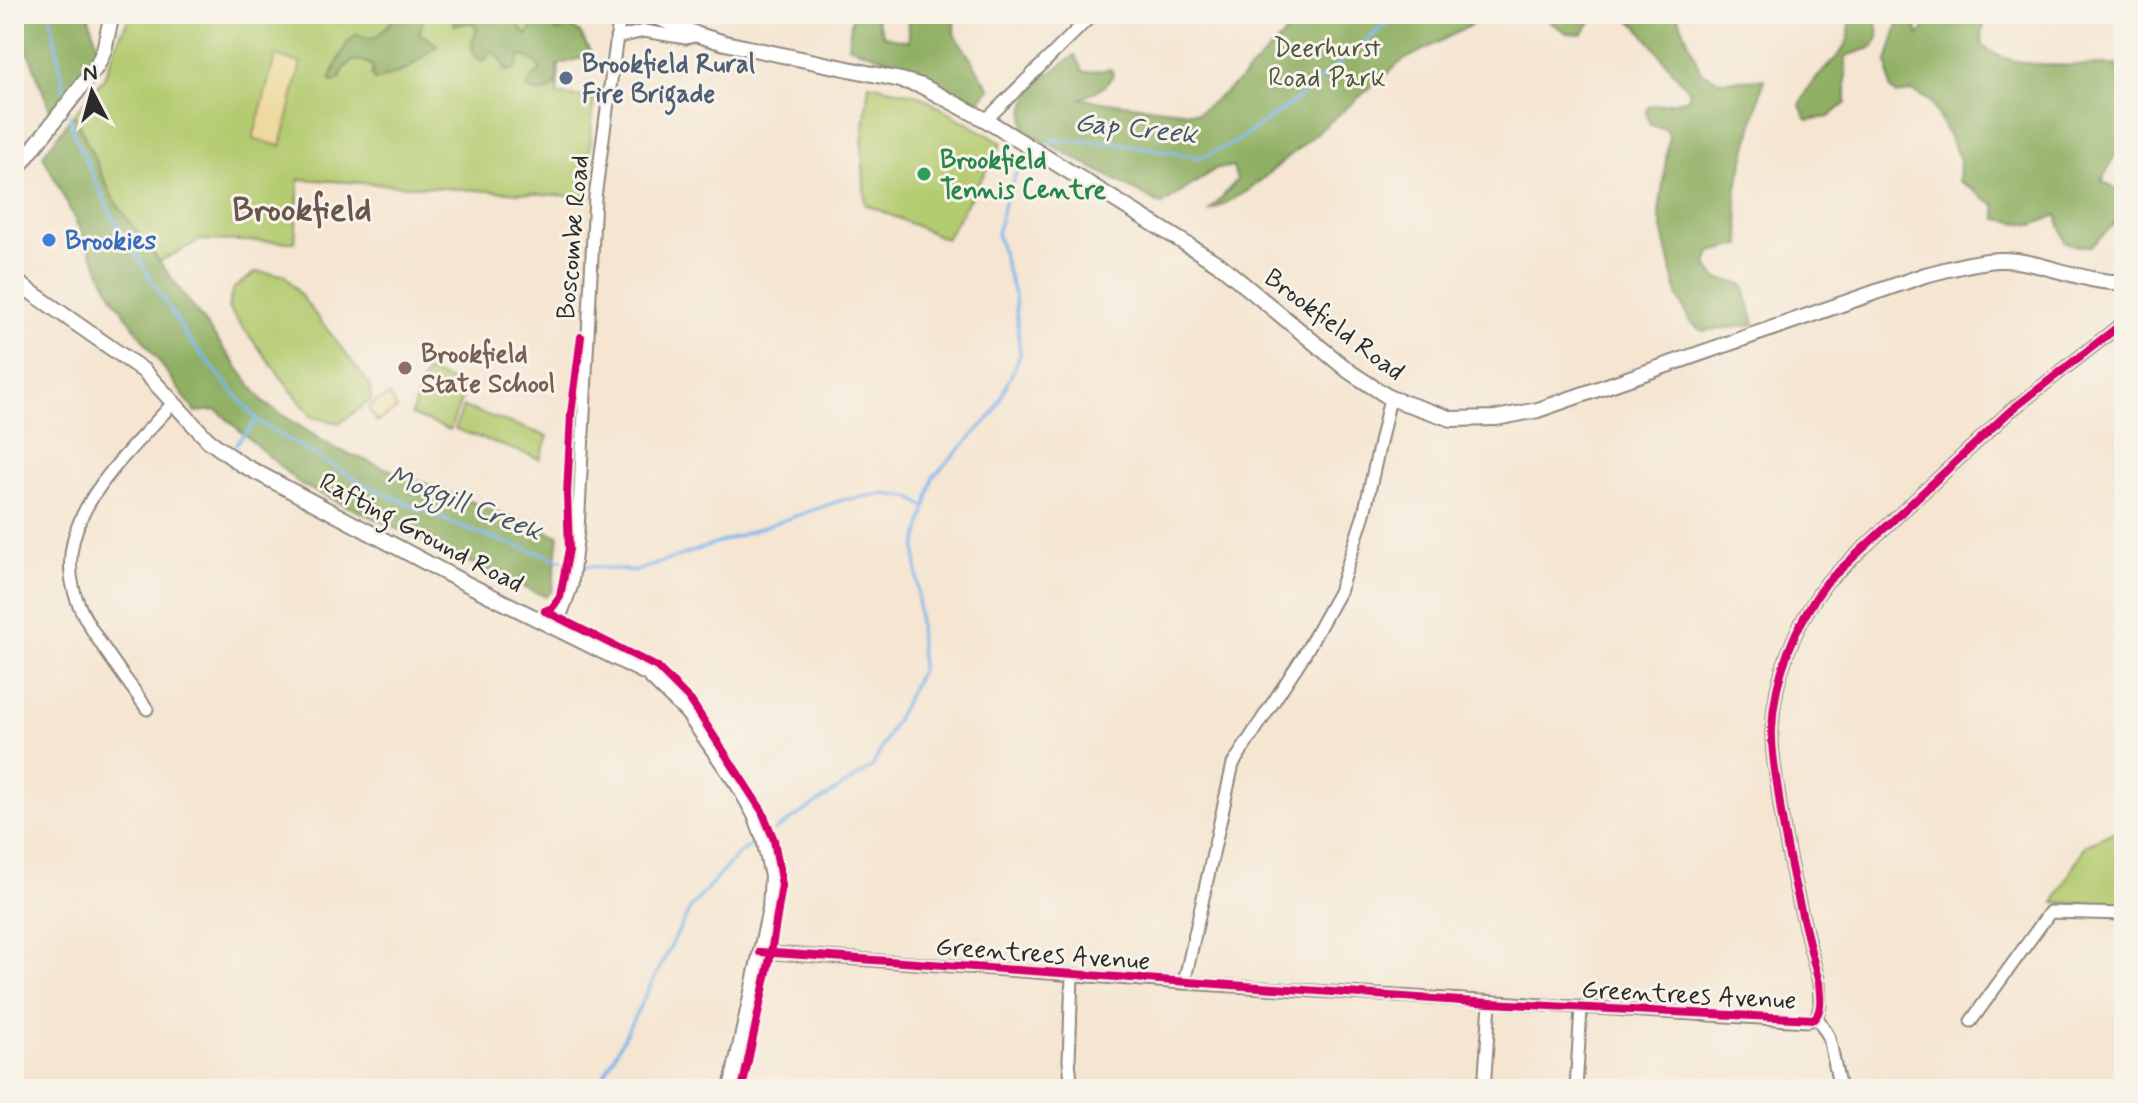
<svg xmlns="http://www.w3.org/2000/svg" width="2138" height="1103" viewBox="0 0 2138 1103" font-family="Mynerve,sans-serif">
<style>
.green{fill:#b4cb70;stroke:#707b4e;stroke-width:2}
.forest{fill:#8faf62;stroke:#5d6d46;stroke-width:2}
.sand{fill:#eeda9e;stroke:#8c8264;stroke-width:2}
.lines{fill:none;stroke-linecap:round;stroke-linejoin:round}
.stream{stroke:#7ab6ec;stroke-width:3}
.minor-casing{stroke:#90887e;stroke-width:15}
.major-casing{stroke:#90887e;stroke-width:18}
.minor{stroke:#fff;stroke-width:11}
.major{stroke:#fff;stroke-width:14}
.cycleway-casing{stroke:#f7f3e8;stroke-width:13}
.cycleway{stroke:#d6006c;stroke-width:8}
.service-dot{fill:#5c6f8a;stroke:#f7f3e8;stroke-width:3}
.leisure-dot{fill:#2e9e5b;stroke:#f7f3e8;stroke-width:3}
.shop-dot{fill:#3f7fe0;stroke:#f7f3e8;stroke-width:3}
.education-dot{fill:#8d6e63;stroke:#f7f3e8;stroke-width:3}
.labels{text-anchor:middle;stroke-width:6;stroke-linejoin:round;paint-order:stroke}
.park-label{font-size:26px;fill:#4d533c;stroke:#f7f3e8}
.service-label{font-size:26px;font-weight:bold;fill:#4e5e75;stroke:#f7f3e8;text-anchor:start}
.leisure-label{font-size:26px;font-weight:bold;fill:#27864d;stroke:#f7f3e8;text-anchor:start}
.street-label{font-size:26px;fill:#2b2b2b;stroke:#f7f3e8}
.shop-label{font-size:26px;font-weight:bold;fill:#366cbe;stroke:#f7f3e8;text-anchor:start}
.education-label{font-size:26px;font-weight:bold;fill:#785e54;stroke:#f7f3e8;text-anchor:start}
.water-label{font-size:28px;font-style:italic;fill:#435565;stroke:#f7f3e8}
.district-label{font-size:34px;font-weight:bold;fill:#68554e;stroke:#f7f3e8}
</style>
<rect width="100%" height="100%" fill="#f7f3e8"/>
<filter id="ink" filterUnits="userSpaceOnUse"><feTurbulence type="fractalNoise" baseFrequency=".0125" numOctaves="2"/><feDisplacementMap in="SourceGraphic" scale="16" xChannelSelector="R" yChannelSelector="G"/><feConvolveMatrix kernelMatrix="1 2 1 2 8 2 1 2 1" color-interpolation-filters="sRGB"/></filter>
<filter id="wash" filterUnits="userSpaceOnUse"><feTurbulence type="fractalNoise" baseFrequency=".006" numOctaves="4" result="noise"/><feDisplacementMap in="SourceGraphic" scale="32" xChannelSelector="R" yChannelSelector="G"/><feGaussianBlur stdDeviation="1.8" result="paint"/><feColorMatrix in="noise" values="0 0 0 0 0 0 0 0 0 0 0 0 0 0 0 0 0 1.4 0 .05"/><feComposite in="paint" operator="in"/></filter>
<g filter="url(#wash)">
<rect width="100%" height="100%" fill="#f5e5d1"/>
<!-- green -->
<g class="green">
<path d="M131 14H563L557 95 594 98 586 197 299 179 295 242 200 240 159 262 113 199 74 114 103 80 118 40Z"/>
<path d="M869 84 918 95 1002 143 946 239 865 204 862 143Z"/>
<path d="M256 272 285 275 370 385 371 400 340 423 312 417 228 308 233 289Z"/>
<path d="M426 372 466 386 450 430 411 415Z"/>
<path d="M463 407 548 436 540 459 455 429Z"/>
<path d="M2124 827V894L2120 904 2054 903 2085 845Z"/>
</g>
<!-- forest -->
<g class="forest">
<path d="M18 14H88L99 50 51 113 25 43Z"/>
<path d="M399 14H425L419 33 438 45 406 70 377 80H374L371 74 373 71 371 65 363 61H352L344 69 340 79 332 82 330 78 347 43 357 34 370 39 377 36Z"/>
<path d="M454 14H518L521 30 527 35 535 24 533 14H543L550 18 554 29 558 32 568 24 580 33 592 55 557 65V83C547 94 541 94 527 89L530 80 541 71C536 61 530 58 520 56L516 68 506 71 501 59 491 51 484 62 473 55 472 43 477 30 472 22 454 25Z"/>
<path d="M855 14H874L884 36 909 41 908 14H955L954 33 990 89 980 100 953 94 926 72 848 46 852 17Z"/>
<path d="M1305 14H1492L1402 61 1248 191 1209 212 1237 180 1233 167 1217 168 1162 205 1025 131C1017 92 1047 76 1075 55L1084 72 1111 69 1113 75 1105 86 1081 99 1198 113 1238 82Z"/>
<path d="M1538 14H1597L1582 34 1567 33Z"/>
<path d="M1622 14H1677L1701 72 1720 81 1764 79 1736 191 1741 245 1711 252 1707 265 1716 278 1744 285 1755 325 1702 331 1690 322 1677 294 1659 214 1669 135 1666 129 1650 125 1646 112 1649 106 1687 100 1690 93 1638 27Z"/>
<path d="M1845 14H1872C1879 25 1881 35 1874 47L1846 56V103L1829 117 1807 120 1800 106C1803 100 1805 94 1808 88 1824 66 1863 45 1845 14Z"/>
<path d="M1934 14H2001L1988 17 1982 30 1983 46C2010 71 2079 65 2116 65L2124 72V153L2115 155 2102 181 2124 192V215L2091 246H2078L2065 242 2057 215 2033 225 1997 219 1995 205 1959 181 1960 159 1931 102 1912 91 1897 95 1891 90 1887 62 1899 20 1912 16 1919 35Z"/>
<path d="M74 114 113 199 264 403 334 448 559 536 552 591 546 596 537 593 301 485 217 410 195 412 113 297 43 155Z"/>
</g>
<!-- sand -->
<g class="sand">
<path d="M275 56 301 63 281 146 253 139Z"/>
<path d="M389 395 397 409 377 422 369 410 370 406Z"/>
</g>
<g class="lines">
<!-- stream -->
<g class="stream">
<path d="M50 14 66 98"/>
<path d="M69 113 73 133 112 216 187 337 259 422 367 486 468 530 570 563"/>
<path d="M1041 148 1054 140 1118 143 1201 158 1234 143 1292 103 1398 14"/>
<path d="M236 444 257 420"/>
<path d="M577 565 636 571 842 500 883 494 910 497 925 507"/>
<path d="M774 831 872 767 921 670 916 548 933 477 994 413 1020 355 1015 298 997 234 1006 195 1023 159 1031 154"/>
<path d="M597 1089 691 907 739 853 757 842"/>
</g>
</g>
</g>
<g filter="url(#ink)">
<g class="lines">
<defs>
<g id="minor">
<path d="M616 38 644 31 686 38 698 35"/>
<path d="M986 120 1093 14"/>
<path d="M556 629 572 585 578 531 595 197 620 14"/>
<path d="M147 709C128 681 105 653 88 623 33 532 119 464 174 402"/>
<path d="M760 952 1184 983 1808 1021 1817 1017"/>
<path d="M1184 983 1233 764 1304 655 1339 592 1364 514 1390 398"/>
<path d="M1817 1017 1820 1005 1819 983C1803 919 1786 856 1778 790 1775 770 1771 750 1772 729 1774 676 1795 624 1827 582L2009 412 2124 322"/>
<path d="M1817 1017 1829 1037 1840 1089"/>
<path d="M1971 1021 2050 912 2124 914"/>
<path d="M1072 1089 1069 1061 1072 975"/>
<path d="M1484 1089 1490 1003"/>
<path d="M1576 1089 1581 1008"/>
</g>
<g id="major">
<path d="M650 14 698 35 725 43 901 80 922 86 986 120 1220 265 1350 372 1390 398 1452 419 1496 418 1538 410 1925 275C1949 269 1975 261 2000 260 2039 259 2083 284 2124 282"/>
<path d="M14 173 97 66 104 50 112 14"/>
<path d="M14 280 144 371 208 440 241 464 459 580 648 674 687 712 739 786 755 815 764 839 772 876 770 909 731 1089"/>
</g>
</defs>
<!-- minor casing -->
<use href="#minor" class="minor-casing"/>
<!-- major casing -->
<use href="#major" class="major-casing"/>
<!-- minor -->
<use href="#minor" class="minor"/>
<!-- major -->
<use href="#major" class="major"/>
<defs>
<g id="cycleway">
<path d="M545 611 657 667 691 701 762 811 774 840 782 885 771 953 742 1089"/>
<path d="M545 611 552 608 560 597 569 549 567 494 571 414 581 337"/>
<path d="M760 952 1490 1003 1814 1019C1823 1010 1820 995 1819 983 1803 919 1786 856 1778 790 1775 770 1771 750 1772 729 1774 676 1795 624 1827 582L2009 412 2124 322"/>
</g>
</defs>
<!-- cycleway casing -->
<use href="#cycleway" class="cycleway-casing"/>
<!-- cycleway -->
<use href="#cycleway" class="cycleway"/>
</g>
</g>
<!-- markers -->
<circle class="service-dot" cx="566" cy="78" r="8"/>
<circle class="leisure-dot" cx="924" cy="174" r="8"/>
<circle class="shop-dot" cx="49" cy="240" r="8"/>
<circle class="education-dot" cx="405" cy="368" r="8"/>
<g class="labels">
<!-- park labels -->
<g class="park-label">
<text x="1327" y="56">Deerhurst<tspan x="1327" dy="30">Road Park</tspan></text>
</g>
<!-- service labels -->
<g class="service-label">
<text x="582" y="72">Brookfield Rural<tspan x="582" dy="30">Fire Brigade</tspan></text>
</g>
<!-- leisure labels -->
<g class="leisure-label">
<text x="940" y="168">Brookfield<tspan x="940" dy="30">Tennis Centre</tspan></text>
</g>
<!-- street labels -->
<g class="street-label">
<text transform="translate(572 237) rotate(-85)" y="9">Boscombe Road</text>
<text transform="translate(1335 324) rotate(37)" y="9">Brookfield Road</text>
<text transform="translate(422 532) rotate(28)" y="9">Rafting Ground Road</text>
<text transform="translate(1043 953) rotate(4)" y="9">Greentrees Avenue</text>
<text transform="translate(1689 994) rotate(3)" y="9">Greentrees Avenue</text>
</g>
<!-- shop labels -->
<g class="shop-label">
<text x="65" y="249">Brookies</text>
</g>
<!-- education labels -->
<g class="education-label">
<text x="421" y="362">Brookfield<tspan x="421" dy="30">State School</tspan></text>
</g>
<!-- water labels -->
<g class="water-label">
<text transform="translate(1136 127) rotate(6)" y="10">Gap Creek</text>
<text transform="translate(465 502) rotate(21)" y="10">Moggill Creek</text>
</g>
<!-- district labels -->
<g class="district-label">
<text x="302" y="220">Brookfield</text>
</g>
</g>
<!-- margin -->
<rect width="2138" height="1103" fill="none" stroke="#f7f3e8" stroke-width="48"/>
<!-- north arrow -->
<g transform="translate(92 92) rotate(354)" stroke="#f7f3e8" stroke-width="6" paint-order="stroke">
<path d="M0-6L14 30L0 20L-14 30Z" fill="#2b2b2b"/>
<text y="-12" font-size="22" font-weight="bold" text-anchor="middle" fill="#2b2b2b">N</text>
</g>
</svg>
